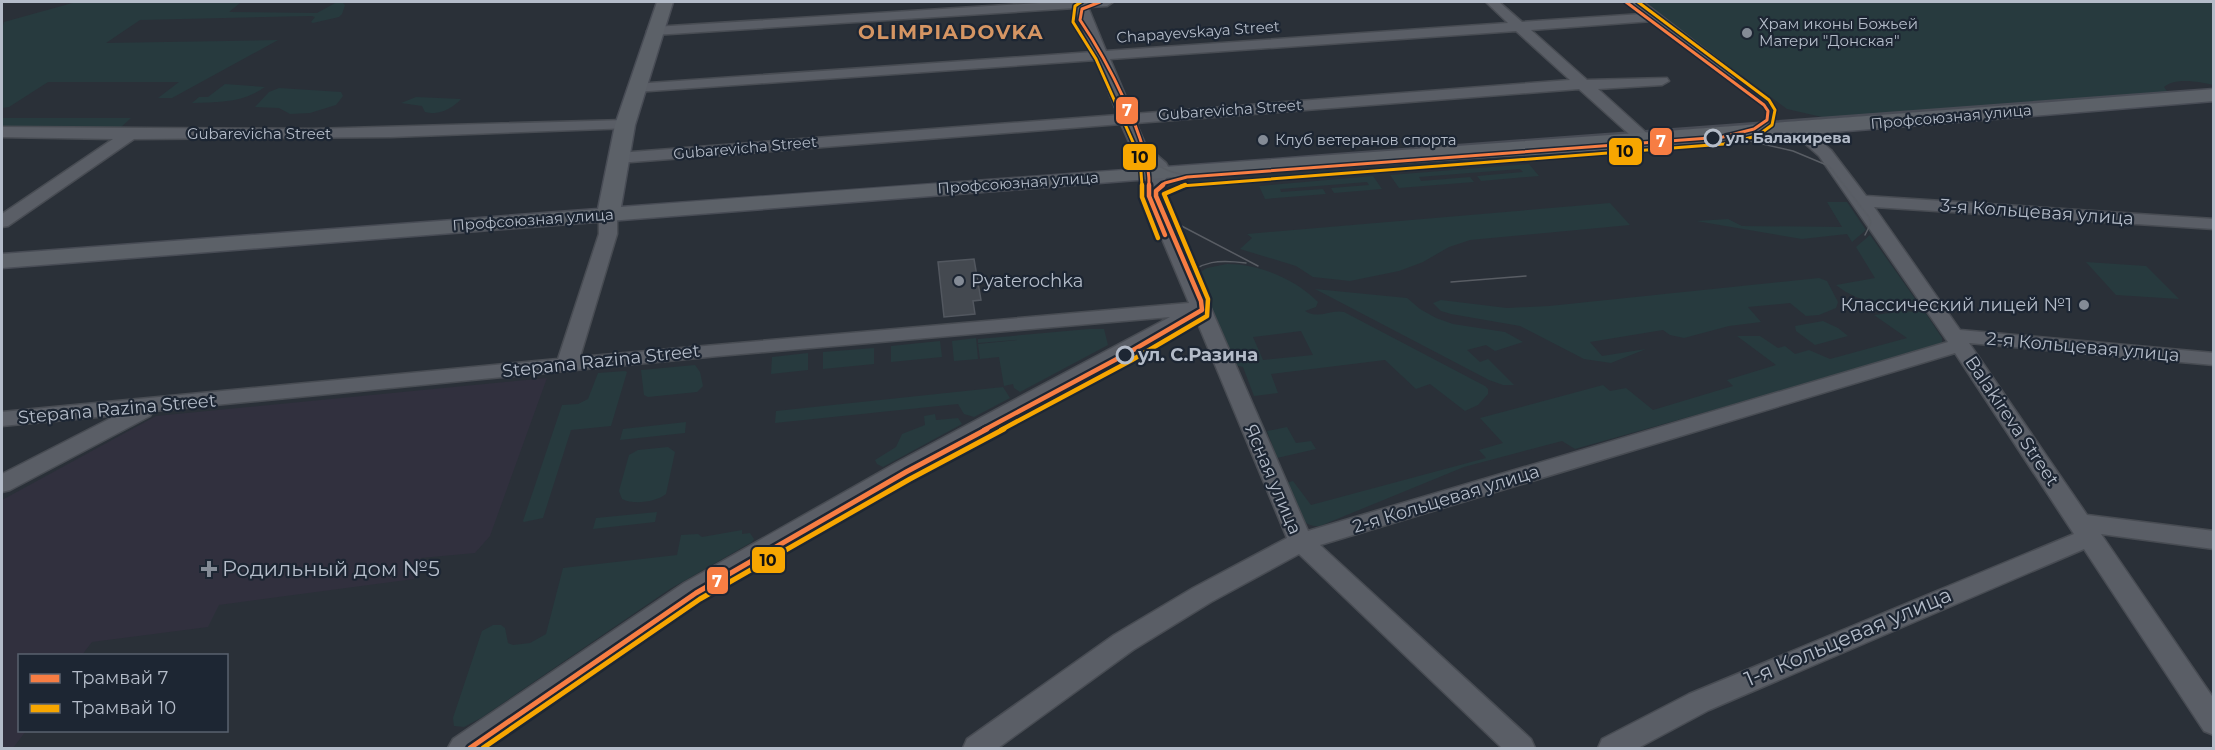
<svg xmlns="http://www.w3.org/2000/svg" width="2215" height="750" viewBox="0 0 2215 750" font-family="Montserrat,sans-serif">
<style>
.medical{fill:#31303e}
.green{fill:#273a3e;fill-rule:evenodd}
.building{fill:#444950;stroke:#52575f;stroke-width:1.5}
.lines{fill:none;stroke-linecap:round;stroke-linejoin:round}
.minor-casing{stroke:#484c53;stroke-width:3}
.major-casing{stroke:#484c55;stroke-width:3}
.minor{fill:#5a5e66;fill-rule:evenodd}
.major{fill:#5c6168;fill-rule:evenodd}
.tram{stroke:#595d64;stroke-width:1.5}
.tram-1-far2-casing{stroke:#1d2633;stroke-width:6}
.tram-1-far1-casing{stroke:#1d2633;stroke-width:9}
.tram-1-casing{stroke:#1d2633;stroke-width:10}
.tram-2-far2-casing{stroke:#1d2633;stroke-width:6}
.tram-2-far1-casing{stroke:#1d2633;stroke-width:9}
.tram-2-casing{stroke:#1d2633;stroke-width:10}
.tram-1-far2{stroke:#f77d43;stroke-width:3}
.tram-1-far1{stroke:#f77d43;stroke-width:4.5}
.tram-1{stroke:#f77d43;stroke-width:5}
.tram-2-far2{stroke:#f7a600;stroke-width:3}
.tram-2-far1{stroke:#f7a600;stroke-width:4.5}
.tram-2{stroke:#f7a600;stroke-width:5}
.poi-dot{fill:#848b96;stroke:#1d2633;stroke-width:2}
.stop-dot{fill:#1d2633;stroke:#b4bcc9;stroke-width:3}
.labels{text-anchor:middle;stroke-width:4.5;stroke-linejoin:round;paint-order:stroke}
.far-poi-label{font-size:15px;fill:#b4bcc9;stroke:#1d2633;text-anchor:start}
.far-street-label{font-size:15px;fill:#b4bcc9;stroke:#1d2633}
.far-stop-label{font-size:15px;font-weight:bold;fill:#b4bcc9;stroke:#1d2633;text-anchor:start}
.street-label{font-size:18px;fill:#b4bcc9;stroke:#1d2633}
.poi-label{font-size:18px;fill:#b4bcc9;stroke:#1d2633;text-anchor:start}
.stop-label{font-size:18px;font-weight:bold;fill:#b4bcc9;stroke:#1d2633;text-anchor:start}
.far-district-label{font-size:20px;font-weight:bold;letter-spacing:1.5px;fill:#d59563;stroke:#1d2633}
.near-poi-label{font-size:21px;fill:#b4bcc9;stroke:#1d2633;text-anchor:start}
.near-street-label{font-size:21px;fill:#b4bcc9;stroke:#1d2633}
.line-badge{stroke:#1d2633;stroke-width:2}
.badge-label{font-size:16px;text-anchor:middle;font-weight:bold;fill:#fff}
.pale-badge-label{font-size:16px;text-anchor:middle;font-weight:bold;fill:#111}
</style>
<rect width="100%" height="100%" fill="#2a3038"/>
<!-- medical -->
<path class="medical" d="M547 378 490 536 475 553 421 558 414 579 219 605 208 627 92 642 82 655 20 656V730L26 731 13 748H2V500L156 416Z"/>
<!-- green -->
<g class="green">
<path d="M76 2 240 3 229 12 317 13 337 2H342L345 5 342 14 339 17 313 23 311 22 315 17 312 16 140 20 106 43 278 40 172 98H158L179 82H48L9 107 2 108V29L4 22Z"/>
<path d="M1642 2H2213V85C2200 82 2176 77 2164 87L2169 94 1826 118 1787 109Z"/>
<path d="M225 84 265 87C242 103 219 102 192 103L199 97H208Z"/>
<path d="M279 88 341 92 343 96 336 105 310 113 290 114 279 108 255 107 269 92Z"/>
<path d="M416 97 461 99C452 109 438 116 425 112L422 106 401 103Z"/>
<path d="M2 118H131L120 128 114 129 2 127Z"/>
<path d="M1550 154 1554 159 1386 172 1383 167Z"/>
<path d="M1529 164 1539 176 1481 181 1477 176 1523 172 1520 169 1419 177 1421 181 1470 177 1474 182 1399 188 1390 175Z"/>
<path d="M1369 168 1372 173 1175 188 1173 183Z"/>
<path d="M1373 176 1382 189 1334 193 1331 188 1369 185 1367 182 1280 189 1281 192 1323 189 1326 194 1265 199 1259 186Z"/>
<path d="M1827 202H1847L1866 230 1852 242 1847 234 1802 239 1696 221 1728 219 1742 226 1842 227Z"/>
<path d="M1610 203 1630 225 1470 240 1449 247 1423 262 1399 271 1350 281 1313 277 1296 266 1240 249 1252 238 1247 234Z"/>
<path d="M1870 235 1921 307C1891 306 1861 305 1836 285L1875 278 1856 247Z"/>
<path d="M2086 262 2146 266 2179 299 2116 295Z"/>
<path d="M1227 264C1259 264 1295 279 1318 302L1316 307 1305 311C1319 320 1330 309 1344 312L1485 386 1488 389V394L1478 405 1465 411 1430 384 1416 389 1385 360 1271 374 1278 393 1254 396 1243 367 1234 365 1197 274 1207 268ZM1301 331 1313 355 1263 360 1253 337Z"/>
<path d="M1819 278 1827 281 1838 302 1836 308 1819 315 1806 316 1790 303 1748 307 1761 322 1729 326 1684 338 1670 335 1663 330 1590 342 1602 356 1646 349 1611 363 1584 359 1520 326 1451 314 1441 311 1433 303 1441 300 1507 308 1549 306Z"/>
<path d="M1315 289 1407 298 1420 309 1436 318 1453 324 1505 332 1523 342 1495 351 1486 345 1467 350 1480 362 1488 359 1514 385H1503L1489 380Z"/>
<path d="M1896 311 1925 312 1942 338V342L1937 347 1575 449 1562 441 1464 467 1320 526C1297 529 1293 499 1286 483L1293 481 1311 505 1486 458 1479 450 1503 443 1480 418 1603 385 1610 391 1626 388 1653 410 1733 386 1727 380 1776 365 1737 336H1760L1778 348 1785 346 1795 354 1809 350 1830 359 1907 338 1874 315 1897 312Z"/>
<path d="M1823 321 1838 328 1848 336 1815 345 1796 331 1795 326Z"/>
<path d="M1089 329H1104L1108 345 1020 392 1014 388 1013 384 1004 386 999 357 980 359 978 344 1027 339 978 343V339Z"/>
<path d="M976 338 978 359 954 361 952 341Z"/>
<path d="M940 341 942 357 891 362V346Z"/>
<path d="M874 348V364L823 369V352Z"/>
<path d="M808 353V370L771 374 772 357Z"/>
<path d="M695 365 700 372 703 386 697 392 648 397 644 395 641 370Z"/>
<path d="M625 371 627 372 611 426 571 430 543 518 524 522 523 521 562 405 578 404 588 399 598 373Z"/>
<path d="M1003 387 1010 398 974 417 964 414 958 404 775 423 776 411Z"/>
<path d="M935 414 936 420 958 418 962 424 883 467 877 464 875 460 896 447 902 434 925 425 924 416Z"/>
<path d="M686 422 685 433 620 440 623 429Z"/>
<path d="M1287 427 1296 443 1311 441 1316 449 1277 458 1267 431Z"/>
<path d="M668 447 675 452 666 494C656 502 634 505 622 499L619 491 629 455 638 450Z"/>
<path d="M657 512 655 522 593 529 596 518Z"/>
<path d="M742 530V534L750 533 754 539 752 542 670 589 481 718 464 727 454 726 453 718 482 631 493 625H501L505 628 508 643 513 645 530 643 546 634 563 568 677 555 681 535 698 534 702 537Z"/>
</g>
<!-- building -->
<path class="building" d="M974 259 981 300 973 301 975 314 944 317 938 262Z"/>
<g class="lines">
<defs>
<g id="minor">
<path d="M1054 2H1113L1107 6 1088 7 1106 51 1508 23 1486 2H1499L1522 22 1642 14 1629 2H1643L1739 76 1732 80 1727 79 1652 21 1531 30 1587 80 1667 78 1669 81 1662 85 1598 89 1651 137 1653 140 1651 143H1639L1579 89 1136 123 1146 146 1166 163 1171 172 1161 185 1162 196 1308 531 1948 342 1819 156 1792 132 1790 129 1792 126H1804L1831 150 1866 196 2214 219V229L1874 207 1960 330 2214 353V365L1969 343 2087 515 2214 531V549L2101 534 2214 699V735L2204 731 2084 549 1709 710 1638 748H1598L1602 739 1689 694 2074 534 1955 353 1320 545 1531 739 1535 748H1502L1299 554 1211 602 1133 650 998 748H963L967 739 1114 635 1193 588 1287 538 1196 319 912 475 702 597 485 748H448L453 739 684 583 896 463 1170 317 718 356 153 411 150 416 10 490 2 492V474L117 415 2 426V412L558 359 599 234V215L602 211H614L617 215V234L580 357 1189 303 1144 196 1145 185 1155 172 1133 151 1121 124 618 163 610 158 618 153 1118 115 1096 60 635 92 628 88 635 84 1093 52 1075 8 654 35 647 31 654 27ZM1516 31 1570 80 1133 114 1110 59Z"/>
<path d="M625 120 633 125 631 128 391 137 134 139 8 226 2 227V214L113 139 2 137V127L313 129Z"/>
</g>
<path id="major" d="M657 2H673L635 125 621 207C1152 166 1683 132 2214 89V101L1798 135 1163 178 2 268V254L598 209 615 125Z"/>
</defs>
<!-- minor casing -->
<use href="#minor" class="minor-casing"/>
<!-- major casing -->
<use href="#major" class="major-casing"/>
<!-- minor -->
<use href="#minor" class="minor"/>
<!-- major -->
<use href="#major" class="major"/>
<!-- tram -->
<g class="tram">
<path d="M1147 156C1161 171 1180 176 1200 176"/>
<path d="M1149 164 1156 196"/>
<path d="M1286 171 1745 140 1793 151 1829 166 1869 217 1871 223 1865 235"/>
<path d="M1163 212 1172 221 1258 266"/>
<path d="M1184 281C1199 259 1222 260 1246 263"/>
<path d="M1451 282 1526 276"/>
</g>
<defs>
<g id="tram-1-far2">
<path d="M1100 2 1082 9 1080 20C1105 57 1151 142 1149 186"/>
<path d="M1161 186 1165 183 1187 177 1723 137 1754 129 1767 120 1768 111 1764 105 1626 2"/>
</g>
<g id="tram-1-far1">
<path d="M1149 185V196L1165 235"/>
<path d="M984 430 1128 353 1202 310 1201 301 1156 196V191L1163 185"/>
</g>
<path id="tram-1" d="M470 748 696 593 906 472 987 429"/>
<g id="tram-2-far2">
<path d="M1081 2 1075 6 1073 22 1096 59 1140 158 1142 186"/>
<path d="M1181 186 1724 144 1757 136 1772 125 1775 110 1769 100 1638 2"/>
</g>
<g id="tram-2-far1">
<path d="M1142 185V197L1158 238"/>
<path d="M1001 430 1132 360 1207 316 1208 299 1164 194 1185 185"/>
</g>
<path id="tram-2" d="M483 748 700 599 910 479 1004 429"/>
</defs>
<!-- tram-1-far2 casing -->
<use href="#tram-1-far2" class="tram-1-far2-casing"/>
<!-- tram-1-far1 casing -->
<use href="#tram-1-far1" class="tram-1-far1-casing"/>
<!-- tram-1 casing -->
<use href="#tram-1" class="tram-1-casing"/>
<!-- tram-2-far2 casing -->
<use href="#tram-2-far2" class="tram-2-far2-casing"/>
<!-- tram-2-far1 casing -->
<use href="#tram-2-far1" class="tram-2-far1-casing"/>
<!-- tram-2 casing -->
<use href="#tram-2" class="tram-2-casing"/>
<!-- tram-1-far2 -->
<use href="#tram-1-far2" class="tram-1-far2"/>
<!-- tram-1-far1 -->
<use href="#tram-1-far1" class="tram-1-far1"/>
<!-- tram-1 -->
<use href="#tram-1" class="tram-1"/>
<!-- tram-2-far2 -->
<use href="#tram-2-far2" class="tram-2-far2"/>
<!-- tram-2-far1 -->
<use href="#tram-2-far1" class="tram-2-far1"/>
<!-- tram-2 -->
<use href="#tram-2" class="tram-2"/>
</g>
<!-- markers -->
<g class="poi-dot">
<circle cx="1747" cy="33" r="6"/>
<circle cx="1263" cy="140" r="6"/>
<circle cx="959" cy="281" r="6"/>
<circle cx="2084" cy="305" r="6"/>
<path d="M206 560h6v6h6v6h-6v6h-6v-6h-6v-6h6z"/>
</g>
<g class="stop-dot">
<circle cx="1713" cy="138" r="8"/>
<circle cx="1125" cy="355" r="8"/>
</g>
<g class="labels">
<!-- far-poi labels -->
<g class="far-poi-label">
<text x="1759" y="29">Храм иконы Божьей<tspan x="1759" dy="17">Матери "Донская"</tspan></text>
<text x="1275" y="145">Клуб ветеранов спорта</text>
</g>
<!-- far-street labels -->
<g class="far-street-label">
<text transform="translate(1198 32) rotate(-4)" y="5">Chapayevskaya Street</text>
<text transform="translate(1230 110) rotate(-4)" y="5">Gubarevicha Street</text>
<text transform="translate(1951 117) rotate(-5)" y="5">Профсоюзная улица</text>
<text x="259" y="139">Gubarevicha Street</text>
<text transform="translate(745 148) rotate(-5)" y="5">Gubarevicha Street</text>
<text transform="translate(1018 183) rotate(-4)" y="5">Профсоюзная улица</text>
<text transform="translate(533 220) rotate(-4)" y="5">Профсоюзная улица</text>
</g>
<!-- far-stop labels -->
<g class="far-stop-label">
<text x="1726" y="143">ул. Балакирева</text>
</g>
<!-- street labels -->
<g class="street-label">
<text transform="translate(2037 212) rotate(4)" y="6">3-я Кольцевая улица</text>
<text transform="translate(2083 347) rotate(5)" y="6">2-я Кольцевая улица</text>
<text transform="translate(601 361) rotate(-6)" y="6">Stepana Razina Street</text>
<text transform="translate(117 409) rotate(-5)" y="6">Stepana Razina Street</text>
<text transform="translate(2012 421) rotate(56)" y="6">Balakireva Street</text>
<text transform="translate(1273 479) rotate(67)" y="6">Ясная улица</text>
<text transform="translate(1446 499) rotate(-17)" y="6">2-я Кольцевая улица</text>
</g>
<!-- poi labels -->
<g class="poi-label">
<text x="971" y="287">Pyaterochka</text>
<text x="2072" y="311" text-anchor="end">Классический лицей №1</text>
</g>
<!-- stop labels -->
<g class="stop-label">
<text x="1138" y="361">ул. С.Разина</text>
</g>
<!-- far-district labels -->
<g class="far-district-label">
<text x="951" y="39">OLIMPIADOVKA</text>
</g>
<!-- near-poi labels -->
<g class="near-poi-label">
<text x="222" y="576">Родильный дом №5</text>
</g>
<!-- near-street labels -->
<g class="near-street-label">
<text transform="translate(1848 637) rotate(-23)" y="7">1-я Кольцевая улица</text>
</g>
</g>
<g class="line-badge">
<rect x="1115" y="96" width="24" height="29" rx="6" fill="#f77d43"/>
<rect x="1649" y="127" width="24" height="29" rx="6" fill="#f77d43"/>
<rect x="1608" y="137" width="35" height="29" rx="6" fill="#f7a600"/>
<rect x="1122" y="143" width="35" height="28" rx="6" fill="#f7a600"/>
<rect x="751" y="546" width="35" height="28" rx="6" fill="#f7a600"/>
<rect x="706" y="566" width="23" height="29" rx="6" fill="#f77d43"/>
</g>
<g class="badge-label">
<text x="1127" y="116">7</text>
<text x="1661" y="147">7</text>
<text x="717" y="587">7</text>
</g>
<g class="pale-badge-label">
<text x="1625" y="157">10</text>
<text x="1140" y="163">10</text>
<text x="768" y="566">10</text>
</g>
<!-- border -->
<rect width="2215" height="750" fill="none" stroke="#b4bcc9" stroke-width="6"/>
<!-- legend -->
<rect x="18" y="654" width="210" height="78" fill="#1d2633" stroke="#59626f" stroke-width="1.5"/>
<rect x="30" y="674" width="30" height="9" fill="#f77d43" stroke="#59626f" stroke-width="1.5"/>
<text x="72" y="684" font-size="18" fill="#b4bcc9">Трамвай 7</text>
<rect x="30" y="704" width="30" height="9" fill="#f7a600" stroke="#59626f" stroke-width="1.5"/>
<text x="72" y="714" font-size="18" fill="#b4bcc9">Трамвай 10</text>
</svg>
